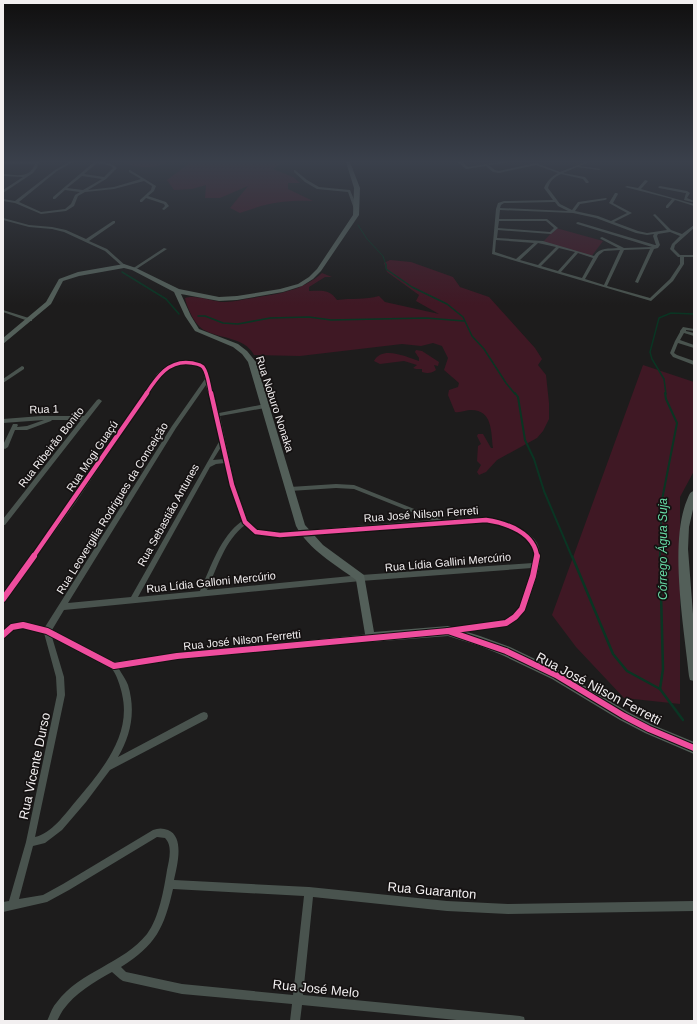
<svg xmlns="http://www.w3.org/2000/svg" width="697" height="1024" viewBox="0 0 697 1024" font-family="Arial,sans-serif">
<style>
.green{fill:#3f1824}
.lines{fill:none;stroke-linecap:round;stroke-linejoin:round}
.stream-far3{stroke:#0a3523;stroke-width:1}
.stream-far2{stroke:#0a3523;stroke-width:1.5}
.stream-far1{stroke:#0a3523;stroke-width:2}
.stream{stroke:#0a3523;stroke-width:2.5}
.street{fill:#49534e;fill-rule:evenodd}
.secondary{fill:#535f59;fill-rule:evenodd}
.cycleway-far2-casing{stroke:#151212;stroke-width:5.5}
.cycleway-far1-casing{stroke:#151212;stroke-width:7}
.cycleway-casing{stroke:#151212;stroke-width:8}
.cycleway-far2{stroke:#ef4d9e;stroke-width:3.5}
.cycleway-far1{stroke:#ef4d9e;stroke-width:4.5}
.cycleway{stroke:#ef4d9e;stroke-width:6}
.labels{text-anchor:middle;stroke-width:3.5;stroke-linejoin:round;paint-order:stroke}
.street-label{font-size:11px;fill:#f2eff0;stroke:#151212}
.water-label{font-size:12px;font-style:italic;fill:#67dba5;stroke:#151212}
.near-street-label{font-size:13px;fill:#f2eff0;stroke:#151212}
</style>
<rect width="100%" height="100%" fill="#1d1c1c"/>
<!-- green -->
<g class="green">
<path d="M124 162H167C154 169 137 169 124 162Z"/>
<path d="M191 162H283L273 169 293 177 300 183H288V189L313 201C283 200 268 203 240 213L230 208 248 186 220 198H205L206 185 192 189 174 190 167 180Z"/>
<path d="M556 228 603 241 591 257 543 242Z"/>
<path d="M390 260 411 262 453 277 460 287 489 297 535 348 542 359 538 365 546 375 549 403V419L543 431 537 438 497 460 486 472 479 475 477 472 481 465 477 461 478 446 481 444 477 436 478 434H483L491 448H493C491 433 493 410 471 410 466 410 461 413 455 412L448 395 449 390 458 387 459 383 444 370 448 358 442 346 433 343 421 346 402 344 300 356 254 355C245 337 220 339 204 330 195 325 187 308 185 298 196 294 213 302 225 302 234 302 244 299 253 298 278 294 302 291 322 273L332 277H325L309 287V291C322 291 329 289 337 300 351 298 365 300 379 296L385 302 439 314 416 301 419 295 387 272 384 263Z"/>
<path d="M416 350 422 351 439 362 438 366 434 365 436 370C432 373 428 374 422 372V369H416L413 368 417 365 404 361 380 364 374 361C382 345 407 357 419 361V358L415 352Z"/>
<path d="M643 365 694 382V471L680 497V704L624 698 576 647 552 615Z"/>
</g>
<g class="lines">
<!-- stream-far3 -->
<path class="stream-far3" d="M358 225 367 239 383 256 386 265"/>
<!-- stream-far2 -->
<g class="stream-far2">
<path d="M386 264V269L412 287 447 304 463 317 472 336 484 349 506 383 515 394"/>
<path d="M122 272 166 299 179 314"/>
<path d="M198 316H205L223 323 238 324 270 318 309 317 331 320 426 318 464 321"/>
<path d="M666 394 664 379 652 359 650 352 659 318 671 313 694 314"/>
</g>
<!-- stream-far1 -->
<g class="stream-far1">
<path d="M515 393 518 397 525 440 534 459 544 491 572 557"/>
<path d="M660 557 662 500 677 423 666 399 665 393"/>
</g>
<!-- stream -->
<g class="stream">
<path d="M572 556 613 654 627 671 660 689"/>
<path d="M660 556 663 669 660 689 683 720"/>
</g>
<!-- street -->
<g class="street">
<path d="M3 162H38L40 163 38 164 37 168 33 173 3 193V190L23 177 3 176V174C16 175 30 179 35 164H3Z"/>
<path d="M69 162H73L57 171 19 202 41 212 65 209 71 204 75 195 80 192 65 190 55 199H53V197L94 162C102 162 111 162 117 168L106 179 88 190 114 187 141 179 129 172V170H130L156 186 154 191 148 196 166 202 169 206 164 210 162 209 165 206 164 204 146 198 142 202H140V200L151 190 152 186 144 181 114 189 95 191 85 192 78 196 74 206 66 211 41 214 15 203 3 201V199L15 201 55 170ZM97 163 111 166 113 168 104 177 84 174ZM82 176 102 179 83 190 67 188Z"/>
<path d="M458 162H462L468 167 487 164 495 170 499 171 536 163 560 172 586 162H589L579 166 601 169 599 170 577 167 563 173 585 177 589 182 588 183H586L583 179 561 174C554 177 550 181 548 188L560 204 572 210 578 202 606 198 607 199 605 200 580 204 575 211 598 216 611 221 627 213 609 203 615 193H617L618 194 613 203 632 213 614 222 638 231 647 233 667 230 654 216 653 215 655 214 671 230 682 234 694 225V228L675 245 674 249 680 255H694V257H684V264L673 281 651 301 492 254 496 209 498 203 504 201 553 200 544 188C547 181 551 177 558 173L536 165 499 173 493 172 486 166 466 169ZM555 202 558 206 568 211 500 208 501 205 504 203ZM500 210 573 213 596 218 636 233 647 235 654 234 653 236 656 245H655L578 222 576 223 577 224 652 247 624 248 602 237 600 238 601 239 618 248C609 249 600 247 594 256L543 241 497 238 498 230 551 234 558 228 547 219H499ZM499 221H546L554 228 550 232 498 228ZM670 232 680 236 672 244 670 249 678 257H680V264L670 279 650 298 607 286 624 250 650 249 635 282 638 283 654 249 658 248 660 245 657 236 658 234ZM496 240 534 243 516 259 495 252ZM538 243 556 247 538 265 520 260ZM559 248 575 252 558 271 541 266ZM620 250 604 285 585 279 599 255 604 251ZM578 253 593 258 582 278 561 272Z"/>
<path d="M500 162H508L490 165 488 164Z"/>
<path d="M295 170 307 180 319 187 350 190 358 209 356 210 354 209 348 192 317 189 305 182 294 172V170Z"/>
<path d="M645 180 648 181 641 189 694 204V206L675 200 668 208H666V206L672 199 625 187 627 186 638 188Z"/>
<path d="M660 186 687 191 690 193 687 198 694 201 692 202 684 200 686 193H685L659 188 658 187Z"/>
<path d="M3 218 29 225 52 227 66 230 86 239 113 221H115V223L89 241 107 249 126 266 123 267 105 251 64 232 52 229 29 227 3 220Z"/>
<path d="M164 248 167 249 135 270 132 269Z"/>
<path d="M3 310 32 319V321H28L3 312Z"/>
<path d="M683 327 694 329V331L686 330V331L694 333V336L684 333 680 340 694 345V348L678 343 674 353 677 355 694 361V365L673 357 670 353 675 341 680 332V331Z"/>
<path d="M186 360C195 362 202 362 207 370L219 413 265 404 268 406 265 408 220 416 235 485 248 521 258 530 280 532 432 520 354 489 336 488 290 491 287 489 290 487 336 484 354 485 442 520 480 517C497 518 528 527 537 543 545 559 535 581 530 596 528 602 526 608 523 613 518 619 513 623 506 626L452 634 450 633 449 631 450 629 452 628 505 620 513 615 519 608 532 568 361 581 64 610 52 630 114 662 177 653 370 634 372 635 374 637 372 639 370 640 177 659 119 669C122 674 126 680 128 685 136 711 131 735 118 757L201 713 204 712 207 713 208 716 207 719 110 770 86 802 62 830 45 843 33 846 19 899 43 895 63 884 153 830C158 828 163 828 168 830 185 837 177 866 174 880L309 887 447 901 508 904 694 901V911L508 914 447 911 313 897 303 995 520 1016 524 1017 525 1021H467L302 1005 300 1021H290L292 1004 182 994 123 981 120 979 112 972C94 982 75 993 63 1010 61 1013 59 1017 57 1021H47C50 1015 52 1007 57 1002 80 971 123 964 147 934 159 918 164 889 167 870 169 860 173 846 165 838L157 837 69 890 47 902 3 912V902L9 901 26 842 57 695 56 677 44 633C35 631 22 625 13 630 9 633 7 636 3 638V631C18 617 28 623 45 627L172 426 205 379C204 376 204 373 203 370 200 366 196 365 192 364 180 363 169 368 161 376L76 502 5 601 3 602V594L72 498 157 374C165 366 175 362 186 360ZM206 385 220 440 131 597 68 603 176 428ZM221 447 224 459 213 460ZM225 463 229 485 242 521C220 537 211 567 200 591L138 597 210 467 216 464ZM480 521C495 523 522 531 531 544 534 550 534 556 533 563L361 575 207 590C217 568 225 540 245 525L254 534 280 538ZM52 637C68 645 83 653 98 661 102 664 109 666 112 669 116 673 121 688 122 694 132 736 101 771 76 801 66 813 51 834 35 837L65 695 64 677ZM173 889 304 896 293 995 182 984 126 972 121 967C156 945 164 928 173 889Z"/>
<path d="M22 366 24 367V369L3 383V379Z"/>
<path d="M99 399 102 401 5 525H3V519L81 420H52L51 421 27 430H15L8 447 5 449 3 448V445L13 424H17L18 425 17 427 27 426 44 420 3 423V419L41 416H84L97 400Z"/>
</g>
<!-- secondary -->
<g class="secondary">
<path d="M346 162H350L360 188 359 215 321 271 313 279 302 286 283 292 237 300 219 301 181 294 191 316 199 329 238 344 247 351 256 362 305 525 323 545 364 575 374 632 448 626 480 636 510 647 560 671 628 712 653 725 694 742V754L645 733 620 720 552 679 502 655 480 646 448 636 370 642 366 640 356 580C335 564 309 550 296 526L248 362 242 354 233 347 195 331 185 316 174 292 132 270 124 268 79 276 63 281 51 304 3 344V338L46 302 59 279 78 272 124 264 136 268 179 289 219 297 237 296 280 289 298 284 309 277 317 269 353 215 354 188Z"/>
<path d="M694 491V505L689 527 688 549 694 627V681L690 680 689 676C684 628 669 543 687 500 689 496 689 492 694 491Z"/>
</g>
<defs>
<path id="cycleway-far2" d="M146 394C157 377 169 359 192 363 196 364 200 364 203 367 208 373 209 387 211 394"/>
<g id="cycleway-far1">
<path d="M211 393 232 485 245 522 256 532 280 535 486 520C507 523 535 533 537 557"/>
<path d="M33 557 147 393"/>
</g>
<g id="cycleway">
<path d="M3 599 34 556"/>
<path d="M448 631 506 623 515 617 522 609 533 576 537 556"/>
<path d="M3 635 12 627 23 625 47 631 114 666 177 656 448 631 506 651 556 675 624 716 649 729 694 748"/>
</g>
</defs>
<!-- cycleway-far2 casing -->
<use href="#cycleway-far2" class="cycleway-far2-casing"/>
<!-- cycleway-far1 casing -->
<use href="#cycleway-far1" class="cycleway-far1-casing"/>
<!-- cycleway casing -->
<use href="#cycleway" class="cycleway-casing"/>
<!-- cycleway-far2 -->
<use href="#cycleway-far2" class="cycleway-far2"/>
<!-- cycleway-far1 -->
<use href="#cycleway-far1" class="cycleway-far1"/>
<!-- cycleway -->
<use href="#cycleway" class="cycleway"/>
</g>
<!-- sky -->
<linearGradient id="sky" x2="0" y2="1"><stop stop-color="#100f0f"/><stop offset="0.53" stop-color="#3a404b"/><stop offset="1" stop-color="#3a404b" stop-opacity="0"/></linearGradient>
<rect width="697" height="305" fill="url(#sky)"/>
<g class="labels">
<!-- street labels -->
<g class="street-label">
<text transform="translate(275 404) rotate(72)" y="4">Rua Noburo Nonaka</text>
<text transform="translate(44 409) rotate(-2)" y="4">Rua 1</text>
<text transform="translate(51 447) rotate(-52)" y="4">Rua Ribeirão Bonito</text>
<text transform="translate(92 456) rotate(-56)" y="4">Rua Mogi Guaçú</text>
<text transform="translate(112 508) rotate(-58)" y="4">Rua Leovergilia Rodrigues da Conceição</text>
<text transform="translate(421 514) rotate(-4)" y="4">Rua José Nilson Ferreti</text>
<text transform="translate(168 515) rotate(-61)" y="4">Rua Sebastião Antunes</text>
<text transform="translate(448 562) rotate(-5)" y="4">Rua Lídia Gallini Mercúrio</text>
<text transform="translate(211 582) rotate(-6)" y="4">Rua Lídia Galloni Mercúrio</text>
<text transform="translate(242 640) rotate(-6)" y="4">Rua José Nilson Ferretti</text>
</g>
<!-- water labels -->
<g class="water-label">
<text transform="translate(663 549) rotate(-90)" y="4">Córrego Água Suja</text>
</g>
<!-- near-street labels -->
<g class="near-street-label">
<text transform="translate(599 688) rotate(28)" y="5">Rua José Nilson Ferretti</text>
<text transform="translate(34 766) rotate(-78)" y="5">Rua Vicente Durso</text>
<text transform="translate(432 890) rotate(5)" y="5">Rua Guaranton</text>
<text transform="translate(316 988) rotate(6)" y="5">Rua José Melo</text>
</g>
</g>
<!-- border -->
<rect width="697" height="1024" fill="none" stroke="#f2eff0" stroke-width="8"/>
</svg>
